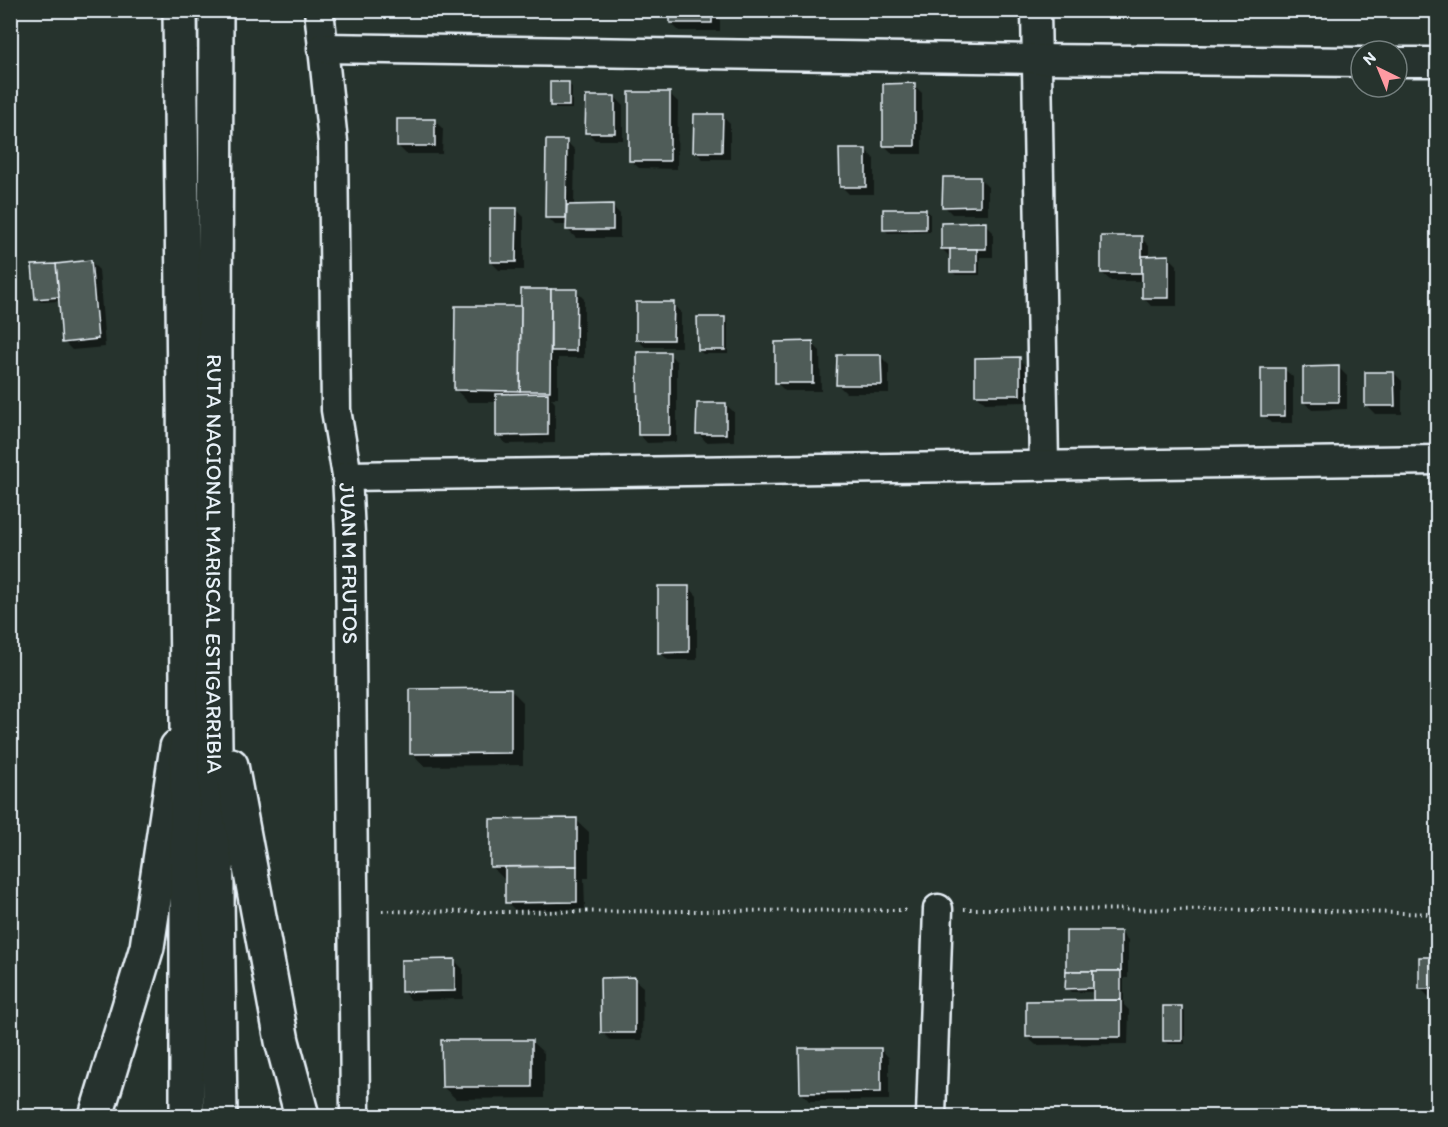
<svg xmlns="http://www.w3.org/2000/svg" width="1448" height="1127" viewBox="0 0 1448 1127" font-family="Itim,sans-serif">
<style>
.shadow{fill:#0007}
.building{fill:#505c59;stroke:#e8f1f8;stroke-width:1.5}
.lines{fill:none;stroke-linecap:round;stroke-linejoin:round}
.street-casing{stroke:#e8f1f8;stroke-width:33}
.secondary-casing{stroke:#e8f1f8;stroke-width:38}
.highway-casing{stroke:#e8f1f8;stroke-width:38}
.path{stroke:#e8f1f8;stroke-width:4;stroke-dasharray:1.5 4.5;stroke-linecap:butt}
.street{stroke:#26332d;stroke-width:28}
.secondary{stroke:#26332d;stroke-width:33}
.highway{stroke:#26332d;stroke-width:33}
.labels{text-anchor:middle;stroke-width:4.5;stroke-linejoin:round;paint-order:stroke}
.street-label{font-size:22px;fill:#e8f1f8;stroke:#26332d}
</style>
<rect width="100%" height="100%" fill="#26332d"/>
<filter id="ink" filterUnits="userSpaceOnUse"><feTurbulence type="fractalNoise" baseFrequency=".0167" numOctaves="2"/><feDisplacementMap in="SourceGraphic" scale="12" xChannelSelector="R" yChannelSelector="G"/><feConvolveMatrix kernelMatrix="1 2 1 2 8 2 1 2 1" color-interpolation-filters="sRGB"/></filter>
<g filter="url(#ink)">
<!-- shadow -->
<g class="shadow">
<path d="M672 10H720V31H679L671 23Z"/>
<path d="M1129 10H1192V18H1137Z"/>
<path d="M568 84 572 87V109H555L552 105Z"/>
<path d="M914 85 922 93V154H893L885 146Z"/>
<path d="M670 94 678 102 677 169 639 168 630 160Z"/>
<path d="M615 97 623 105V140H595L587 132Z"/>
<path d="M722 116 730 124V159H703L695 151Z"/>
<path d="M435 121 443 129 442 154H406L398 146Z"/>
<path d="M567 142 575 150 574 206H612L620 214V238H576L568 230V225H555L547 217Z"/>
<path d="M866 150 874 159V194H849L841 186Z"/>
<path d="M980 179 988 187V214H952L944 206Z"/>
<path d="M516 209 524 217V270H499L491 262Z"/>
<path d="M926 210 930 214V232L888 233 884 229Z"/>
<path d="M985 224 993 232V257H980V275H956L952 272 950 257 942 249Z"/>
<path d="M1141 238 1149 246V257H1169L1177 265V306H1151L1143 297V281H1111L1102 273Z"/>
<path d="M91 262 99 270 105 347 72 350 64 342 60 301 41 302 37 299Z"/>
<path d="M522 290 576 291 584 299V358H558V398H551L555 403V443L506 444 498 435V402H468L456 390 522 307Z"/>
<path d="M673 303 681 312V347H645L637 339Z"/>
<path d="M724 319 728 322V354H703L699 350Z"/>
<path d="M812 343 820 351 821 391H785L777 383Z"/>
<path d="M669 354 677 362V442L647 443 639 434Z"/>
<path d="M881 357 889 365V393H846L838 385Z"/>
<path d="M1019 359 1027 367V402L985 403 977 395Z"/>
<path d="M1339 368 1347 376V409L1312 410 1304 402Z"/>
<path d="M1284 369 1293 377V423H1271L1263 415Z"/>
<path d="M1394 373 1402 381V414H1375L1367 406Z"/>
<path d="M725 404 734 412V441L706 442 698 433Z"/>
<path d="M689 587 697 596V660H668L660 652Z"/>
<path d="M511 690 523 702V765L424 766 412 753Z"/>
<path d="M576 820 589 832V878H584L585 909 515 910 507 902V879H504L491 866Z"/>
<path d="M1120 932 1128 940V978H1124V1005L1129 1010 1128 1044 1036 1045 1027 1037 1097 1002 1095 999V992H1071L1067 988Z"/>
<path d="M1438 958V997H1429L1421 989Z"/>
<path d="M455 961 463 969V999L411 1000 402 991Z"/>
<path d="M634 979 643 987 642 1040H610L602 1032Z"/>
<path d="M1181 1007 1185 1011V1044H1168L1164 1041Z"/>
<path d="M531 1041 544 1053V1098L456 1099 443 1087Z"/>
<path d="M881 1049 889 1058V1100L809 1101 801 1092Z"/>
<path d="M475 1113 478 1116H383V1114Z"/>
</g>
<!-- building -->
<g class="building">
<rect x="670" y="10" width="42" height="13"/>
<rect x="550" y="82" width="19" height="24"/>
<path d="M915 83V146H883V84Z"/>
<rect x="629" y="92" width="41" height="69"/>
<path d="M586 96H615V133H585Z"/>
<path d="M694 114H723L722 152H693Z"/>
<rect x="397" y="119" width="38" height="27"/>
<path d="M546 140H567L566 218H545Z"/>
<path d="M839 149H866V187H840Z"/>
<path d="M943 177H980V206L942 207Z"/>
<path d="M613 204V230H566L567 205Z"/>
<path d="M490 208H517L516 262H490Z"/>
<path d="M883 209H926V229L883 230Z"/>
<path d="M986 222V249H941V223Z"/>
<rect x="1101" y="236" width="41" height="37"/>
<rect x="950" y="249" width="27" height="23"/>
<path d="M1169 255V298H1142V256Z"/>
<path d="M91 260 98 339 62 343 56 264Z"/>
<path d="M56 264 59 297 35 299 32 265Z"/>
<path d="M521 289H551L550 391H520Z"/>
<path d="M551 289H577L576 351H551Z"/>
<path d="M636 302H674L673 340H636Z"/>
<path d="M455 306H521L520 391 454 390Z"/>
<path d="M697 317H725V350H698Z"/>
<path d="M813 341V383H775V342Z"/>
<path d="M637 352H670V435H638Z"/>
<path d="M837 355H881L882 385H836Z"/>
<path d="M1020 357V395H975V358Z"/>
<path d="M1339 366V402H1303V367Z"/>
<rect x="1261" y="368" width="24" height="48"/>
<path d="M1365 372H1394L1395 406H1365Z"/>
<path d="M548 393V435L496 436V394Z"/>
<path d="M697 403H726V434H696Z"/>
<path d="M658 586H689V652L658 653Z"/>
<path d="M511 688V753L410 754V689Z"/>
<path d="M577 818V866L490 867V819Z"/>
<path d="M577 866V902L505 903V867Z"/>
<rect x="1066" y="931" width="55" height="40"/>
<rect x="1419" y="957" width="19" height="32"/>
<path d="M455 959V991L401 992V960Z"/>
<path d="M1066 971H1093V988L1065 989Z"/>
<rect x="1093" y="971" width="28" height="29"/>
<path d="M635 977V1033H601L600 978Z"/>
<path d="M1121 1000V1037H1026V1001Z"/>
<rect x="1163" y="1006" width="19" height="35"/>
<path d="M441 1040H532V1087H442Z"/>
<path d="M799 1048H881V1092L800 1093Z"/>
<path d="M475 1112V1116H382V1113Z"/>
</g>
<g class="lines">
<defs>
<g id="street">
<path id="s1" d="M319 10 333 142 336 410 347 476 350 533 355 1116"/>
<path d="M1036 10 1044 465"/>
<path d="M322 48 1035 59 1361 62"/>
<path d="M1397 62H1438"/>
<path d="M347 476 1438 460"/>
<path d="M931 1116 938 909"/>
</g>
<path id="secondary" d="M96 1116 147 947 177 747"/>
<g id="highway">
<path d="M180 10 187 680V1116"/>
<path id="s2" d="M216 10 214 672 220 1116"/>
<path d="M231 765 282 1041 302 1116"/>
</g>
</defs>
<!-- street casing -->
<use href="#street" class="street-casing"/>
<!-- secondary casing -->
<use href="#secondary" class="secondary-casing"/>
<!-- highway casing -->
<use href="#highway" class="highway-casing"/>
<!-- path -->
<g class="path">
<path d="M964 909 1286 910 1438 914"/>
<path d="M382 911 489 912 909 910"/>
</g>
<!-- street -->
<use href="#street" class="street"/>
<!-- secondary -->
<use href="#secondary" class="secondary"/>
<!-- highway -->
<use href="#highway" class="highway"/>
</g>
</g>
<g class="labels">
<!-- street labels -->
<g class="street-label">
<text dy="8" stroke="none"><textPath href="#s1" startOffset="555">JUAN M FRUTOS</textPath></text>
<text dy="8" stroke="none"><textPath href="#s2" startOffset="554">RUTA NACIONAL MARISCAL ESTIGARRIBIA</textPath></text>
</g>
</g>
<!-- margin -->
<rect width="1448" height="1127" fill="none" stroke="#26332d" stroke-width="36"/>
<rect x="18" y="18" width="1412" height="1091" fill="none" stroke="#e8f1f8" stroke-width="2" filter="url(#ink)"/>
<!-- north arrow -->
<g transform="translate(1379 69) rotate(317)"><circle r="28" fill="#26332d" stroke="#747f7e" stroke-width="1.5"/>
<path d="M0-4.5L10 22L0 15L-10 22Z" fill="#ff9aa2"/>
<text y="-9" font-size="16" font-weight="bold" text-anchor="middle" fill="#e8f1f8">N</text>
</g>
</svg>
